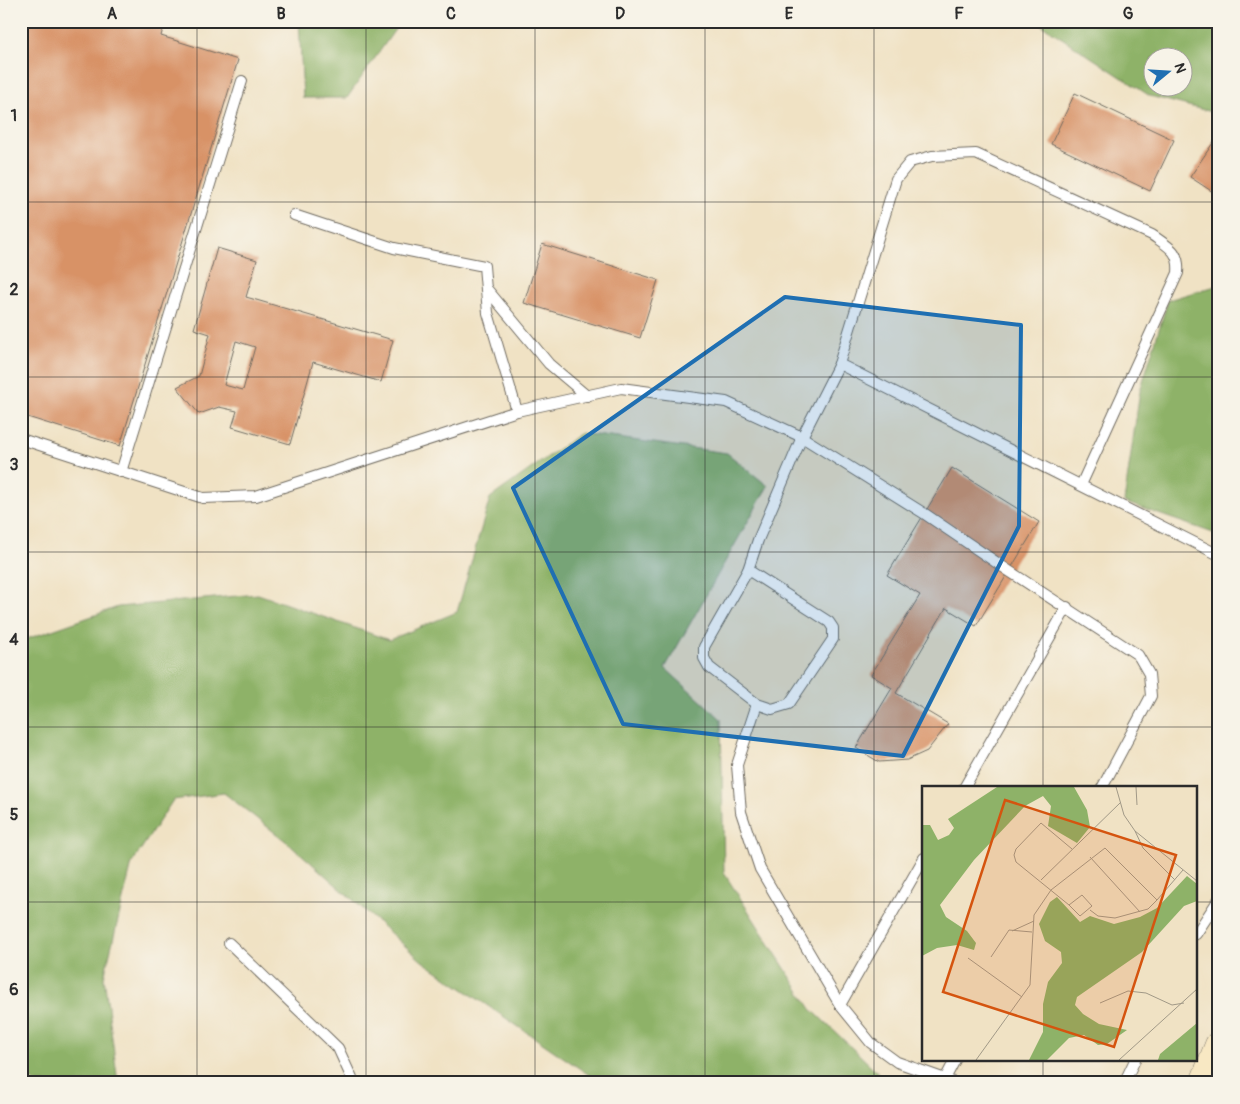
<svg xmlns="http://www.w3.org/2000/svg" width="1240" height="1104" viewBox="0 0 1240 1104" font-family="Pangolin,sans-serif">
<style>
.forest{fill:#8eb268;stroke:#5c6e4a;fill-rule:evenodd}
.building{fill:#d89266;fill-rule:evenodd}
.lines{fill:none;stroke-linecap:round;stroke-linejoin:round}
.lane-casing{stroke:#706b61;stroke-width:12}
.secondary-casing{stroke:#706b61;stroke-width:29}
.lane{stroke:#fff;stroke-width:10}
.secondary{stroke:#f8e8c3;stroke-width:28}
.marked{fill:#1f6fb2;fill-opacity:0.2;stroke:#1f6fb2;stroke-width:4;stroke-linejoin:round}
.grid{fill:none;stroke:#2b2b2b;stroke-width:1;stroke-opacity:0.55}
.inset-road{fill:none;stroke:#a19987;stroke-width:1}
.view{fill:#d5540f;fill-opacity:0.15;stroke:#d5540f;stroke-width:2.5}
.inset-edge{fill:none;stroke:#2b2b2b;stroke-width:2.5}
.neatline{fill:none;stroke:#2b2b2b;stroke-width:2}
.grid-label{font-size:16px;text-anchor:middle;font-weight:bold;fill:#2b2b2b}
</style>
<rect width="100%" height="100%" fill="#f7f3e8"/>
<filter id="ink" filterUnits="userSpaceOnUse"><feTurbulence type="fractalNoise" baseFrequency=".02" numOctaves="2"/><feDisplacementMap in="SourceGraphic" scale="10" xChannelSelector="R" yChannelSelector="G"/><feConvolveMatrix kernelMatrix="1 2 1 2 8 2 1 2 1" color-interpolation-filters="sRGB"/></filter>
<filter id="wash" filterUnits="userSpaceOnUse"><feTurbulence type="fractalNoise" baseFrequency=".0096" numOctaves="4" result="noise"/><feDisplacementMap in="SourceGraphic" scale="20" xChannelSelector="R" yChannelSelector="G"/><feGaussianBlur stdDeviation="1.12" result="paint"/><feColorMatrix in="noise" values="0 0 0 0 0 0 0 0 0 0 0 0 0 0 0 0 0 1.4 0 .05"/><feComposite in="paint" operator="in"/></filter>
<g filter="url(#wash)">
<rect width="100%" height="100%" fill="#f0e2c4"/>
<!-- forest -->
<g class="forest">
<path d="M299 21H401L347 98H303Z"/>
<path d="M1036 21H1219V114L1150 96ZM1152 58H1182V88H1152Z"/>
<path d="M1219 285V535L1124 502 1140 391 1168 300Z"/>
<path d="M581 433 727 453 768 486 665 668 721 719 724 873 811 1009 889 1083H601L422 961 292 846 224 793 173 800 132 863 104 977 118 1083H36L21 1072V641L118 607 258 594 389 640 457 612 490 498Z"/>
</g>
<g id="blocks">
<!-- building -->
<g class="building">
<path d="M21 21H165L161 36 238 60 120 446 21 415Z"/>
<path d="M1075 93 1174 140 1150 191 1051 144Z"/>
<path d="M1219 134V196L1190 177Z"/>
<path d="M542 244 658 280 640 338 524 303Z"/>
<path d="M217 248 257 260 246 297 393 340 381 382 313 362 290 444 232 427 237 411 219 407 199 414 177 387 199 376 210 334 194 329ZM236 341 255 347 243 390 224 385Z"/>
<path d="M952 468 1039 522 976 626 946 608 896 693 948 724 927 751 907 760 879 762 856 748 892 688 871 675 920 595 887 575Z"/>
</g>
</g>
</g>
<g filter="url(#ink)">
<use href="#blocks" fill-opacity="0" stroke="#706b61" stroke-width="1"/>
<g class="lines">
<defs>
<g id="lane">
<path d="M294 215 394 248 484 266 488 313 517 411"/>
<path d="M486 288 549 364 587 396"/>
<path d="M839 364 1219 555"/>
<path d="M21 439 203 498 256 496 517 411 621 388 726 402 802 437 925 514 1009 571 1138 655 1149 674 1151 696 1102 788"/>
<path d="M121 472 242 81"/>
<path d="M748 570 758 540 802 437 839 364 896 179 910 162 932 156 976 154 1152 235C1169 247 1180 251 1178 273L1081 485"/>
<path d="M748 570 829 622 833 628V639L789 704 772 709 757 704 709 667 704 658V647Z"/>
<path d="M757 704 737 765 741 812 760 869 840 1005 871 1043 897 1062 945 1079"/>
<path d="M964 788 1067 607"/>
<path d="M1196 934 1219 899"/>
<path d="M229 943 338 1048 354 1083"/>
<path d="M840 1005 924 858"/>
<path d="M955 1083 945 1079 955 1060"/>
<path d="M1124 1083 1135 1060"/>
</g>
<path id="secondary" d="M1204 1083 1219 1045"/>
</defs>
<!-- lane casing -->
<use href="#lane" class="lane-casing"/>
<!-- secondary casing -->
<use href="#secondary" class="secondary-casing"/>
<!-- lane -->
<use href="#lane" class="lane"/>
<!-- secondary -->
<use href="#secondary" class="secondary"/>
</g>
</g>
<!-- marked area -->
<path class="marked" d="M785 297 1021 325 1019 526 903 756 623 724 513 488Z"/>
<!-- grid -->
<path class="grid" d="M197 21V1083M366 21V1083M535 21V1083M705 21V1083M874 21V1083M1043 21V788M21 202H1219M21 377H1219M21 552H1219M21 727H1219M21 902H924M1196 902H1219M1043 1060V1083"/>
<!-- overview -->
<g transform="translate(922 786)">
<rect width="275" height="275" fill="#f0e2c4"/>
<path d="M75 1H152L165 24 168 41 155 57 126 40 129 20 121 10 103 20 52 74 18 119 24 131 45 145 54 157 52 164 35 159 15 162 0 170V39H8L16 54 27 49 32 42 26 33ZM265 90 275 98V115L262 120 220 166 155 211 153 219 161 228 177 238 205 244 185 258 176 259 162 249 147 252 125 274H107L121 246V218L126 196 140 177 139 166 123 155 117 138 128 116 135 111 158 136 168 130 192 138 218 131 235 122ZM275 237V274H236L238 268Z" fill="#8eb268"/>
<path class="inset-road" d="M194 1 202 29 213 45 275 95M214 1 215 19M213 45 221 62 253 94M168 71 218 126M119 94 199 16M160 109 170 120 158 130 147 119ZM147 119 94 76 92 69 94 63 119 37 150 63M168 124 176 130 193 132 226 123 235 114M90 145 112 135M69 171 87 144 110 146M46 172 100 211M178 217 206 205 224 207 250 219 262 217M54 274 108 199 112 129 129 104 183 62 235 114 261 84M197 274 275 203"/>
<path class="view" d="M83 14 254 69 192 261 21 206Z"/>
<rect width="275" height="275" class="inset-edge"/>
</g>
<!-- margin -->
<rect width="1240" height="1104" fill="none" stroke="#f7f3e8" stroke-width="55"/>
<!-- north arrow -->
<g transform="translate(1168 72) rotate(72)"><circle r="24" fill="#f7f3e8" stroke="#a5a39c"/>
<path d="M0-4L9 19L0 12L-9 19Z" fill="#1f6fb2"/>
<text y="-8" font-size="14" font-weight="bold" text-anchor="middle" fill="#2b2b2b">N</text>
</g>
<rect x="28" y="28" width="1184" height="1048" class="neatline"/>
<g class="grid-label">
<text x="112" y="19">A</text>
<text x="281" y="19">B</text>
<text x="451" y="19">C</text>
<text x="620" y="19">D</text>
<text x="789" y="19">E</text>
<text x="959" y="19">F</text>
<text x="1128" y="19">G</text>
<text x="14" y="121">1</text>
<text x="14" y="295">2</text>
<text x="14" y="470">3</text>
<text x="14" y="645">4</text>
<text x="14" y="820">5</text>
<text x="14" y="995">6</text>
</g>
</svg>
